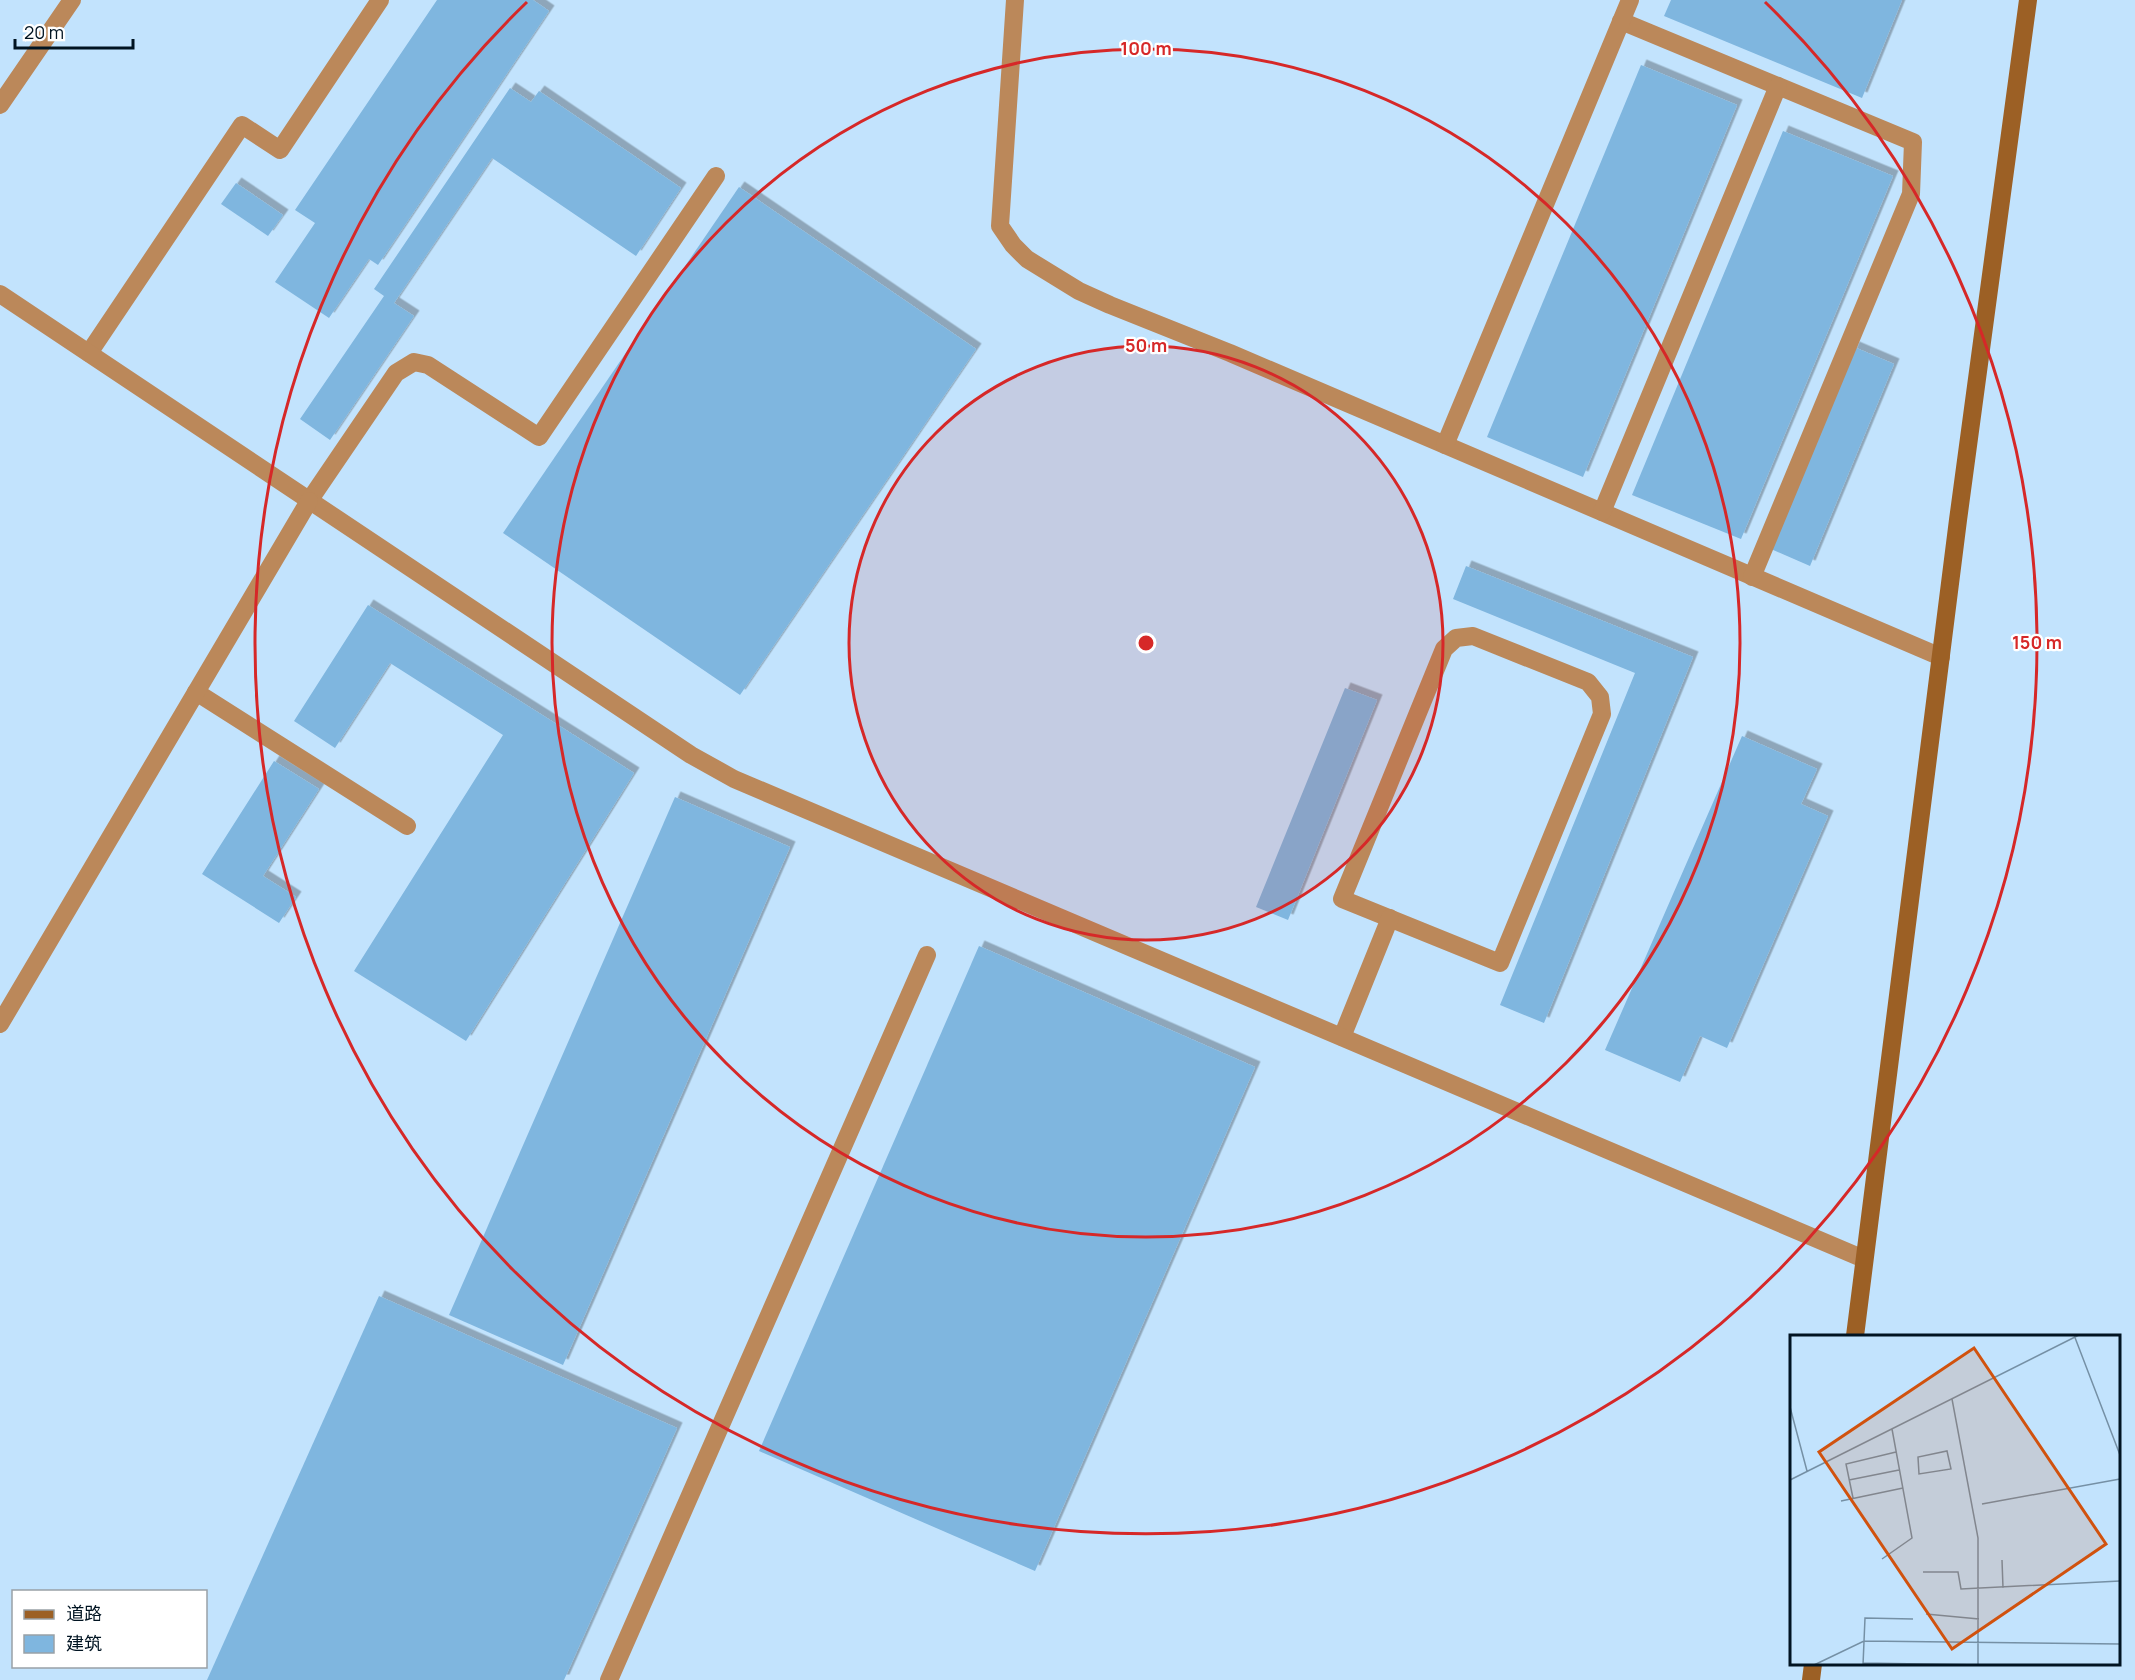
<svg xmlns="http://www.w3.org/2000/svg" width="2135" height="1680" viewBox="0 0 2135 1680" font-family="Manrope,'Noto Sans SC',sans-serif">
<style>
.building{fill:#7fb6df;filter:url(#shadow)}
.lines{fill:none;stroke-linecap:round;stroke-linejoin:round}
.lane{stroke:#bb885a;stroke-width:18}
.street{stroke:#bb885a;stroke-width:18}
.secondary{stroke:#9c6025;stroke-width:18}
.ring{fill:none;stroke:#d62828;stroke-width:3}
.inset-road{fill:none;stroke:#7590a5;stroke-width:1.5}
.view{fill:#d1520e;fill-opacity:0.15;stroke:#d1520e;stroke-width:3}
.inset-edge{fill:none;stroke:#011422;stroke-width:3}
.centre{fill:#d62828;stroke:#fff;stroke-width:3}
.ring-label{font-size:18px;text-anchor:middle;font-weight:bold;fill:#d62828;stroke:#fff;stroke-width:4.5;stroke-linejoin:round;paint-order:stroke}
</style>
<defs>
<filter id="shadow"><feDropShadow dx="5.5" dy="-5.5" stdDeviation="0" flood-color="#0004"/></filter>
</defs>
<rect width="100%" height="100%" fill="#c2e3fd"/>
<!-- building -->
<g class="building">
<path d="M437 0H533L549 11 378 265 369 259 329 318 275 282 315 223 295 210Z"/>
<path d="M1671 0H1902L1862 98 1664 16Z"/>
<path d="M1641 65 1737 105 1583 477 1487 437Z"/>
<path d="M510 88 531 102 539 91 681 188 636 256 492 158 394 303 414 316 330 440 300 419 384 296 374 289Z"/>
<path d="M1783 131 1893 176 1741 539 1632 495Z"/>
<path d="M236 183 283 215 268 236 221 204Z"/>
<path d="M739 187 976 349 740 695 503 533Z"/>
<path d="M1854 347 1894 364 1810 566 1771 549Z"/>
<path d="M1466 566 1693 657 1544 1023 1500 1005 1635 673 1453 599Z"/>
<path d="M368 605 634 773 466 1041 354 971 503 735 390 663 335 748 294 721Z"/>
<path d="M1345 688 1377 700 1288 920 1256 907Z"/>
<path d="M1742 736 1817 769 1801 804 1828 816 1727 1048 1700 1036 1680 1082 1605 1050Z"/>
<path d="M274 761 319 789 263 876 296 897 279 923 202 874Z"/>
<path d="M675 797 790 847 563 1365 449 1315Z"/>
<path d="M979 946 1255 1067 1035 1571 759 1451Z"/>
<path d="M379 1296 677 1428 564 1680H207Z"/>
</g>
<g class="lines">
<!-- lane -->
<g class="lane">
<path d="M1015 0 1000 226 1013 245 1027 259 1079 291 1110 305 1230 353 1941 657"/>
<path d="M1621 21 1913 142 1911 194 1752 577"/>
<path d="M89 353 242 125 280 150 380 0"/>
<path d="M1445 445 1630 0"/>
<path d="M309 501 396 373 414 362 428 365 539 437 716 176"/>
<path d="M1602 512 1778 86"/>
<path d="M1473 636 1588 682 1600 697 1602 714 1500 963 1342 899 1444 649 1456 638Z"/>
<path d="M196 692 407 826"/>
<path d="M1342 1037 1390 918"/>
<path d="M609 1680 927 955"/>
</g>
<!-- street -->
<g class="street">
<path d="M0 105 72 0"/>
<path d="M0 294 691 755 734 779 1864 1259"/>
<path d="M0 1024 309 501"/>
</g>
<!-- secondary -->
<g class="secondary">
<path d="M1855 1336 1958 520 2028 0"/>
<path d="M1811 1680 1813 1664"/>
</g>
</g>
<!-- distance rings -->
<circle cx="1146" cy="643" r="297" fill="#d62828" fill-opacity=".12"/>
<g class="ring">
<circle cx="1146" cy="643" r="297"/>
<circle cx="1146" cy="643" r="594"/>
<path d="M1765 2A891 891 0 1 1 527 2"/>
</g>
<!-- overview -->
<g transform="translate(1790 1335)">
<rect width="330" height="330" fill="#c2e3fd"/>
<path class="inset-road" d="M284 0 330 120M162 64 188 203V330M0 72 17 136M157 116 161 134 129 139 128 122ZM0 145 289 0M59 145 109 135M63 163 56 129 106 117M51 166 113 153M192 169 330 144M92 224 122 203 102 94M212 225 213 253M133 237H168L171 254 330 246M136 279 189 284M73 328 193 330M24 330 74 306 330 309M73 330 75 283 123 284"/>
<path class="view" d="M184 13 316 209 162 314 29 117Z"/>
<rect width="330" height="330" class="inset-edge"/>
</g>
<circle cx="1146" cy="643" r="9" class="centre"/>
<g class="ring-label">
<text x="1146" y="55">100 m</text>
<text x="1146" y="352">50 m</text>
<text x="2037" y="649">150 m</text>
</g>
<!-- legend -->
<rect x="12" y="1590" width="195" height="78" fill="#ffffff" stroke="#99a1a7" stroke-width="1.5"/>
<rect x="24" y="1610" width="30" height="9" fill="#9c6025" stroke="#99a1a7" stroke-width="1.5"/>
<text x="66" y="1620" font-size="18" fill="#011422">道路</text>
<rect x="24" y="1635" width="30" height="18" fill="#7fb6df" stroke="#99a1a7" stroke-width="1.5"/>
<text x="66" y="1650" font-size="18" fill="#011422">建筑</text>
<!-- scale -->
<path d="M15 39v9h118v-9" fill="none" stroke="#011422" stroke-width="3"/>
<text x="24" y="39" font-size="18" fill="#011422" stroke="#ffffff" stroke-width="4.5" paint-order="stroke">20 m</text>
</svg>
